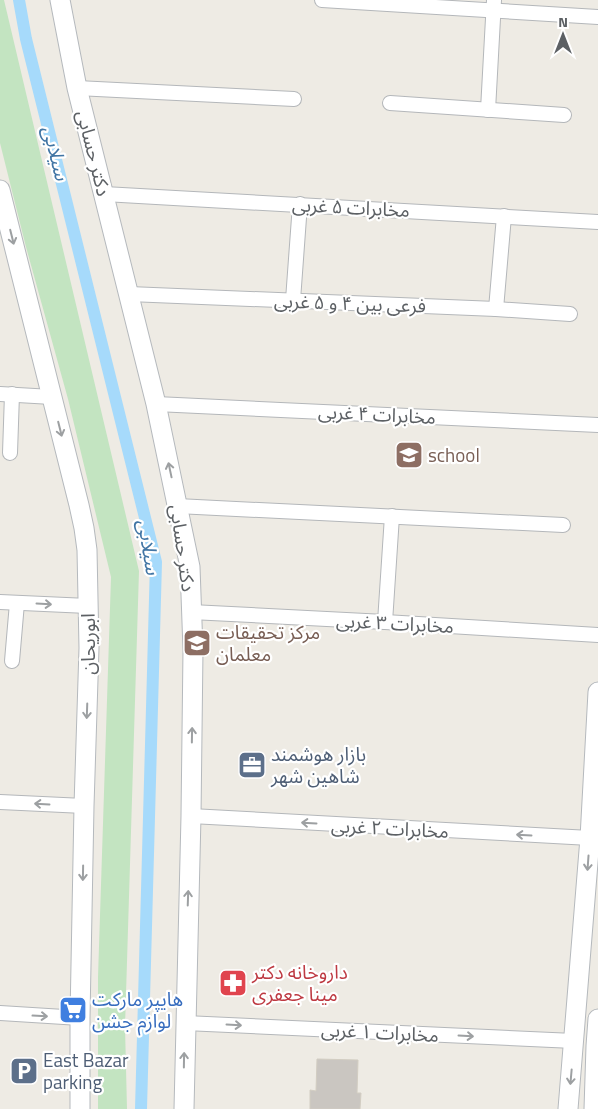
<svg xmlns="http://www.w3.org/2000/svg" width="598" height="1109" viewBox="0 0 598 1109" font-family="'Titillium Web','Noto Sans Arabic',sans-serif">
<style>
.green{fill:#c3e4c1}
.lines{fill:none;stroke-linecap:round;stroke-linejoin:round}
.canal{stroke:#a6dafb;stroke-width:12}
.building{fill:#cac6c1;stroke:#d2cdc2}
.street-casing{stroke:#b4b7ba;stroke-width:16}
.secondary-casing{stroke:#b5b9bd;stroke-width:21}
.street{stroke:#fff;stroke-width:14}
.secondary{stroke:#fff;stroke-width:19}
.oneway{stroke:#9da0a2}
.labels{text-anchor:middle;stroke-width:4.5;stroke-linejoin:round;paint-order:stroke}
.street-label{font-size:19px;fill:#5c6064;stroke:#fff}
.education-label{font-size:19px;fill:#785e54;stroke:#fff;text-anchor:start}
.service-label{font-size:19px;fill:#4e5e75;stroke:#fff;text-anchor:start}
.health-label{font-size:19px;fill:#be3a42;stroke:#fff;text-anchor:start}
.shop-label{font-size:19px;fill:#366cbe;stroke:#fff;text-anchor:start}
.water-label{font-size:20px;font-style:italic;fill:#4175a4;stroke:#fff}
</style>
<rect width="100%" height="100%" fill="#eeebe4"/>
<!-- green -->
<path class="green" d="M0 0H4L139 571 125 1027 127 1109H98V977L111 577 68 399 26 247 0 143Z"/>
<g class="lines">
<!-- canal -->
<path class="canal" d="M19 0 26 39 156 562 141 1109"/>
</g>
<!-- building -->
<path class="building" d="M317 1059 358 1060 357 1093H361L360 1109H310V1090L316 1091Z"/>
<g class="lines">
<defs>
<g id="street">
<path d="M322 0 598 17"/>
<path d="M77 88 294 99"/>
<path d="M390 103 564 115"/>
<path d="M488 110 494 0"/>
<path d="M104 194 598 222"/>
<path d="M129 294 496 309 570 314"/>
<path d="M293 300 300 204"/>
<path d="M496 309 504 216"/>
<path d="M0 394 52 397"/>
<path d="M156 404 598 425"/>
<path d="M10 453 12 394"/>
<path d="M177 506 563 525"/>
<path d="M0 602 88 606"/>
<path d="M191 612 385 622 598 635"/>
<path d="M385 622 392 516"/>
<path d="M12 661 17 603"/>
<path d="M0 802 84 806"/>
<path d="M191 816 590 838"/>
<path d="M0 1013 80 1018"/>
<path d="M185 1023 574 1041"/>
</g>
<g id="secondary">
<path d="M60 0 77 88 156 404 190 567 193 650 191 816 184 1109"/>
<path d="M0 190 79 505 84 528 87 550 89 648 84 806 80 1018V1109"/>
<path d="M568 1109 590 838 598 692"/>
<path d="M594 1109 596 1046 598 1019"/>
</g>
</defs>
<!-- street casing -->
<use href="#street" class="street-casing"/>
<!-- secondary casing -->
<use href="#secondary" class="secondary-casing"/>
<!-- street -->
<use href="#street" class="street"/>
<!-- secondary -->
<use href="#secondary" class="secondary"/>
</g>
<!-- one-way arrows -->
<defs><path id="oneway-shaft" d="M-6 0H5M1.5-3L5.5 0L1.5 3" fill="none" stroke-width="1.6" stroke-linecap="round" stroke-linejoin="round" transform="scale(1.25)"/></defs>
<g class="oneway">
<use href="#oneway-shaft" transform="translate(12 237) rotate(76)"/>
<use href="#oneway-shaft" transform="translate(60 429) rotate(76)"/>
<use href="#oneway-shaft" transform="translate(170 470) rotate(-102)"/>
<use href="#oneway-shaft" transform="translate(44 604) rotate(3)"/>
<use href="#oneway-shaft" transform="translate(87 711) rotate(92)"/>
<use href="#oneway-shaft" transform="translate(192 735) rotate(-89)"/>
<use href="#oneway-shaft" transform="translate(42 804) rotate(-177)"/>
<use href="#oneway-shaft" transform="translate(309 823) rotate(-177)"/>
<use href="#oneway-shaft" transform="translate(524 835) rotate(-177)"/>
<use href="#oneway-shaft" transform="translate(588 863) rotate(94)"/>
<use href="#oneway-shaft" transform="translate(83 873) rotate(91)"/>
<use href="#oneway-shaft" transform="translate(188 898) rotate(-88)"/>
<use href="#oneway-shaft" transform="translate(40 1016) rotate(3)"/>
<use href="#oneway-shaft" transform="translate(234 1025) rotate(3)"/>
<use href="#oneway-shaft" transform="translate(466 1036) rotate(3)"/>
<use href="#oneway-shaft" transform="translate(184 1060) rotate(-89)"/>
<use href="#oneway-shaft" transform="translate(571 1077) rotate(95)"/>
</g>
<!-- icons -->
<defs>
<symbol id="school-square" viewBox="-11 -11 22 22"><rect x="-9" y="-9" width="18" height="18" rx="4" fill="#8d6e63" stroke="#fff"/><path d="M0-5L7-2L0 1L-7-2ZM-4 1L0 2.5L4 1V4Q0 6-4 4Z" fill="#fff"/></symbol>
<symbol id="office-square" viewBox="-11 -11 22 22"><rect x="-9" y="-9" width="18" height="18" rx="4" fill="#5c6f8a" stroke="#fff"/><path d="M-6-3h4V-5.5h4V-3h4V5H-6ZM-1-4.5V-3h2v-1.5ZM-6 0V1H6V0Z" fill="#fff"/></symbol>
<symbol id="pharmacy-square" viewBox="-11 -11 22 22"><rect x="-9" y="-9" width="18" height="18" rx="4" fill="#e0444e" stroke="#fff"/><path d="M-2-6h4v4h4v4h-4v4h-4v-4h-4v-4h4Z" fill="#fff"/></symbol>
<symbol id="supermarket-square" viewBox="-11 -11 22 22"><rect x="-9" y="-9" width="18" height="18" rx="4" fill="#3f7fe0" stroke="#fff"/><path d="M-6-5.5h2.5l.6 2H6L4.5 2H-2.5L-4.4-4H-6ZM-1.5 3.2a1.3 1.3 0 1 0 .1 0ZM3 3.2a1.3 1.3 0 1 0 .1 0Z" fill="#fff"/></symbol>
<symbol id="parking-square" viewBox="-11 -11 22 22"><rect x="-9" y="-9" width="18" height="18" rx="4" fill="#5c6f8a" stroke="#fff"/><path d="M-3.5-5.5H1a3.5 3.5 0 0 1 0 7H-1V5.5H-3.5ZM-1-3.4V-.6H.8a1.4 1.4 0 0 0 0-2.8Z" fill="#fff"/></symbol>
</defs>
<g fill-rule="evenodd">
<use href="#school-square" x="393" y="439" width="32" height="32"/>
<use href="#school-square" x="181" y="627" width="32" height="32"/>
<use href="#office-square" x="236" y="749" width="32" height="32"/>
<use href="#pharmacy-square" x="217" y="967" width="32" height="32"/>
<use href="#supermarket-square" x="57" y="994" width="32" height="32"/>
<use href="#parking-square" x="8" y="1055" width="32" height="32"/>
</g>
<g class="labels">
<!-- street labels -->
<g class="street-label">
<text transform="translate(94 153) rotate(76)" y="7">دکتر حسابی</text>
<text transform="translate(351 207) rotate(3)" y="7">مخابرات ۵ غربی</text>
<text transform="translate(350 303) rotate(2)" y="7">فرعی بین ۴ و ۵ غربی</text>
<text transform="translate(377 414) rotate(3)" y="7">مخابرات ۴ غربی</text>
<text transform="translate(183 548) rotate(82)" y="7">دکتر حسابی</text>
<text transform="translate(395 623) rotate(3)" y="7">مخابرات ۳ غربی</text>
<text transform="translate(88 644) rotate(-90)" y="7">ابوریحان</text>
<text transform="translate(390 828) rotate(3)" y="7">مخابرات ۲ غربی</text>
<text transform="translate(380 1032) rotate(3)" y="7">مخابرات ۱ غربی</text>
</g>
<!-- education labels -->
<g class="education-label">
<text x="428" y="462">school</text>
<text x="216" y="639">مرکز تحقیقات<tspan x="216" dy="22">معلمان</tspan></text>
</g>
<!-- service labels -->
<g class="service-label">
<text x="271" y="761">بازار هوشمند<tspan x="271" dy="22">شاهین شهر</tspan></text>
<text x="43" y="1067">East Bazar<tspan x="43" dy="22">parking</tspan></text>
</g>
<!-- health labels -->
<g class="health-label">
<text x="252" y="979">داروخانه دکتر<tspan x="252" dy="22">مینا جعفری</tspan></text>
</g>
<!-- shop labels -->
<g class="shop-label">
<text x="92" y="1006">هایپر مارکت<tspan x="92" dy="22">لوازم جشن</tspan></text>
</g>
<!-- water labels -->
<g class="water-label">
<text transform="translate(56 153) rotate(76)" y="7">سیلابی</text>
<text transform="translate(149 547) rotate(81)" y="7">سیلابی</text>
</g>
</g>
<!-- north arrow -->
<g transform="translate(563 35)" stroke="#ffffff" stroke-width="4" paint-order="stroke">
<path d="M0-4L9 19L0 12L-9 19Z" fill="#5c6064"/>
<text y="-8" font-size="14" font-weight="bold" text-anchor="middle" fill="#5c6064">N</text>
</g>
</svg>
